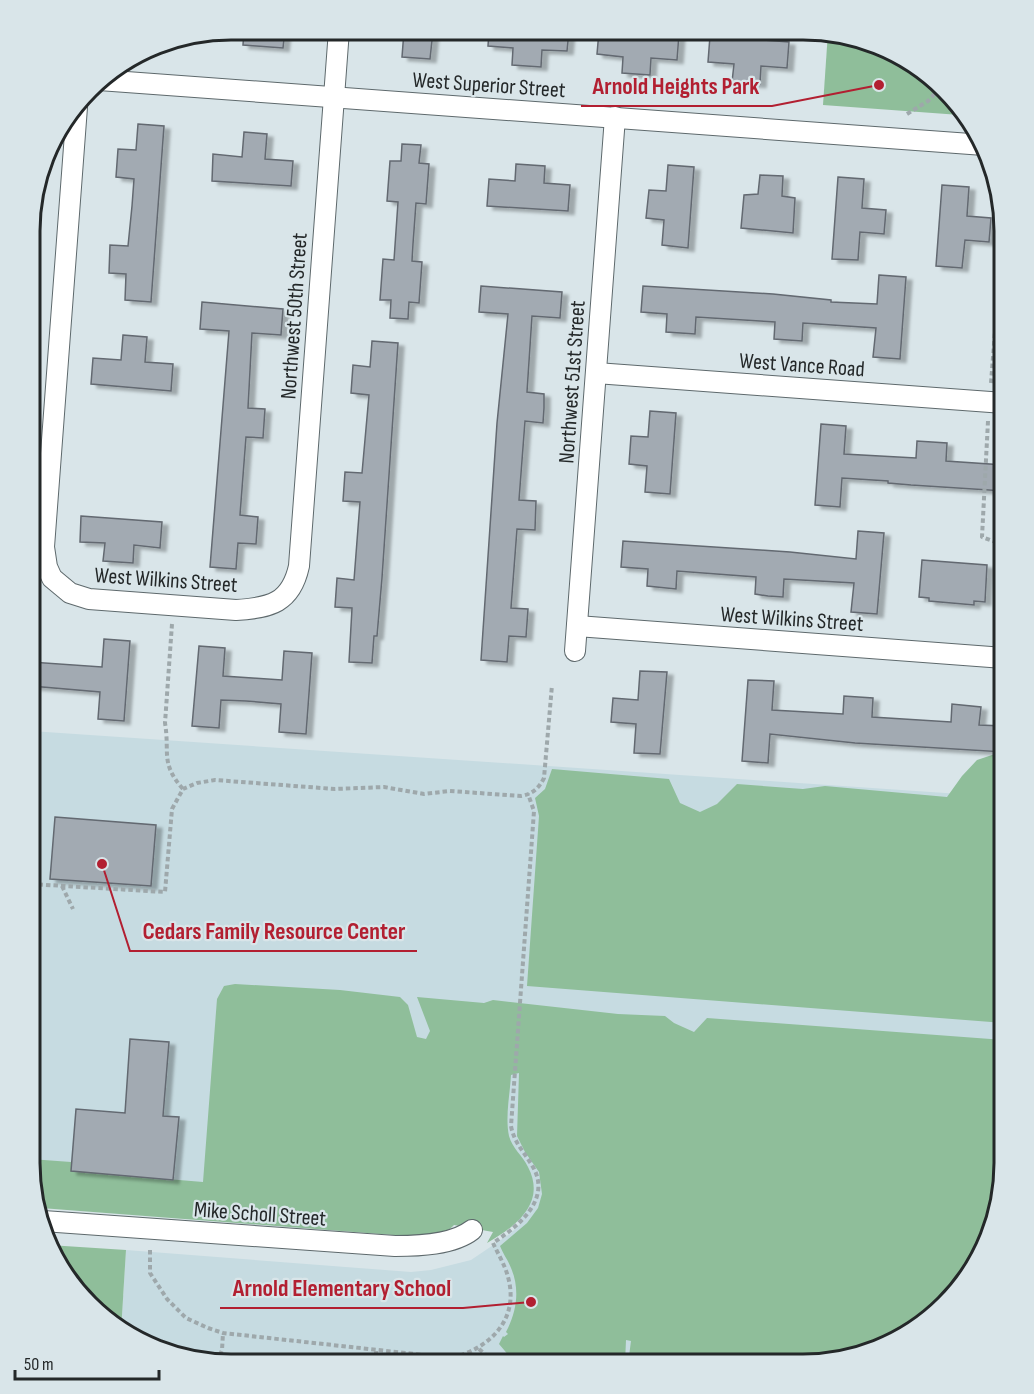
<svg xmlns="http://www.w3.org/2000/svg" width="1034" height="1394" viewBox="0 0 1034 1394" font-family="'Sofia Sans Condensed',sans-serif">
<style>
.built{fill:#c6dbe1}
.green{fill:#8fbe9a}
.building{fill:#a2aab2;stroke:#636971;stroke-width:1.5;filter:url(#shadow)}
.lines{fill:none;stroke-linecap:round;stroke-linejoin:round}
.minor-casing{stroke:#5e696c;stroke-width:22}
.path{stroke:#9ea8ab;stroke-width:4;stroke-dasharray:4.5 3;stroke-linecap:butt}
.minor{stroke:#fff;stroke-width:20}
.labels{text-anchor:middle;stroke-width:4.5;stroke-linejoin:round;paint-order:stroke}
.street-label{font-size:22px;fill:#242829;stroke:#d9e5e9}
.rim{fill:none;stroke:#242829;stroke-width:3}
.leader{fill:none;stroke:#b21f31;stroke-width:2}
.callout-dot{fill:#b21f31;stroke:#d9e5e9;stroke-width:2}
.callout-label{font-size:24px;text-anchor:middle;font-weight:bold;fill:#b21f31;stroke:#d9e5e9;stroke-width:4.5;stroke-linejoin:round;paint-order:stroke}
</style>
<defs>
<filter id="shadow"><feDropShadow dx="6" dy="3.5" stdDeviation="1.5" flood-color="#0004"/></filter>
</defs>
<rect width="100%" height="100%" fill="#d9e5e9"/>
<!-- built -->
<path class="built" d="M31 731 1004 797V1176L970 1274 892 1343 803 1364 205 1362 121 1331 126 1250 411 1272 431 1270 471 1260 511 1233 522 1222 36 1190 30 1163Z"/>
<!-- green -->
<g class="green">
<path d="M828 32 915 64 960 115 823 105Z"/>
<path d="M998 753 1004 754V1023L527 986 539 816 535 798 545 789 552 769 669 779 680 803 700 812 717 804 737 784 803 789 825 786 947 797 962 776 977 760Z"/>
<path d="M235 984 340 990 400 997 408 1005 417 1037 426 1039 430 1031 417 997 484 1003 493 1000 618 1014 665 1016 674 1023 694 1032 707 1018 1004 1040V1176L970 1274 892 1343 803 1364H628L631 1341 626 1340 625 1363 582 1358 581 1363H515L499 1344 503 1336 504 1337 508 1334 506 1332C517 1311 520 1289 511 1268 508 1260 503 1254 500 1246L527 1223 538 1208 542 1194 539 1172 525 1152 517 1136 519 1073 511 1075C510 1094 505 1117 509 1136 512 1148 523 1156 528 1167 547 1203 515 1227 487 1243L493 1232 454 1225C444 1237 420 1236 406 1236L41 1208 30 1159 71 1162V1171L203 1182 217 999 224 986Z"/>
<path d="M49 1245 126 1250 121 1331 51 1252Z"/>
</g>
<!-- building -->
<g class="building">
<path d="M244 30H285L283 48 243 45Z"/>
<path d="M404 31H433L430 59 402 57Z"/>
<path d="M489 31H569L567 51 542 50 541 67 512 65 513 48 488 46Z"/>
<path d="M599 31H657L679 34 677 60 651 58 650 75 622 73 623 57 597 54Z"/>
<path d="M710 36 789 42 787 68 761 66 760 84 732 82 734 64 708 62Z"/>
<path d="M138 124 164 126 151 302 125 300 126 274 109 273 110 245 128 246 132 206 134 179 116 177 118 149 136 150Z"/>
<path d="M244 132 267 134 265 159 293 161 291 186 212 181 213 154 242 157Z"/>
<path d="M402 144 421 145 419 163 429 164 426 204 416 203 413 244 412 261 422 262 419 303 409 302 408 319 390 318 391 300H380L383 259 394 260 398 202 387 201 390 161H401Z"/>
<path d="M516 164 545 166 544 183 570 185 568 211 487 206 489 179 515 181Z"/>
<path d="M668 165 694 167 688 248 662 245 664 220 646 218 649 190 666 191Z"/>
<path d="M760 175 783 176 782 196 795 198 793 233 741 228 744 195 758 194Z"/>
<path d="M838 177 864 179 862 208 886 210 884 234 860 232 858 260 832 259Z"/>
<path d="M942 185 969 187 967 216 991 218 989 242 965 240 962 268 936 266Z"/>
<path d="M879 275 906 277 900 359 873 357 876 328 803 323 802 341 774 339 775 322 696 317 695 334 666 332 667 314 641 312 643 286 773 294 831 300V302L877 304Z"/>
<path d="M481 286 562 292 560 318 532 316 527 392 544 394V408L543 423 525 421 519 500 536 501 535 530 517 529 511 608 528 609 526 637 509 636 507 662 481 660 497 423 508 314 479 312Z"/>
<path d="M202 302 283 309 281 335 252 333 248 408 265 409 263 438 246 437 240 515 258 517 256 544 238 543 236 569 210 567 229 331 200 329Z"/>
<path d="M123 335 147 337 145 362 173 364 171 391 91 384 93 358 121 360Z"/>
<path d="M372 341 398 343 382 578 377 636H374L372 663 349 662 352 608 335 607 337 578 354 580 360 502 343 501 345 472 362 473 369 395 351 393 353 365 370 367Z"/>
<path d="M650 411 676 413 670 494 645 492 647 466 629 464 631 436 648 437Z"/>
<path d="M821 424 846 426 844 454 916 458 917 441 947 443 946 461 1004 465V491L911 485 888 483V481L842 478 840 507 815 505Z"/>
<path d="M81 516 162 522 160 548 134 545 133 563 103 561 105 543 80 542Z"/>
<path d="M858 531 884 533 877 614 851 612 854 583 784 579 783 597 768 596 755 594 756 577 677 571 676 589 647 586 648 569 621 567 623 541 790 552 856 559Z"/>
<path d="M922 560 987 565 985 602 974 601V605L929 601V598L919 597Z"/>
<path d="M104 639 130 641 124 721 98 719 100 692 31 686V662L102 667Z"/>
<path d="M199 646 225 648 223 676 282 680 284 651 312 653 306 734 279 732 281 704 246 701 221 700 219 728 192 726Z"/>
<path d="M640 671 667 672 660 754 634 753 636 724 611 722 613 698 638 700Z"/>
<path d="M748 680 774 681 772 710 843 714 844 696 873 698 872 717 951 722 952 704 981 707 979 725 1004 726V752L855 743 770 734 768 763 742 761Z"/>
<path d="M55 817 156 825 151 886 50 879Z"/>
<path d="M130 1039 169 1042 163 1116 179 1117 173 1180 71 1171 76 1109 125 1113Z"/>
</g>
<g class="lines">
<defs>
<g id="minor">
<path d="M99 80 984 145"/>
<path d="M77 107 44 547 47 567 52 578 70 593 89 599 236 610C270 608 291 603 299 566L339 30"/>
<path d="M596 373 1004 403"/>
<path d="M577 626 1004 658"/>
<path d="M575 651 615 117"/>
<path d="M43 1221 395 1246C418 1246 453 1245 472 1230"/>
</g>
</defs>
<!-- minor casing -->
<use href="#minor" class="minor-casing"/>
<!-- path -->
<g class="path">
<path d="M907 114 928 101 938 90"/>
<path d="M991 383 1003 228"/>
<path d="M988 421 982 537 998 543 1000 641"/>
<path d="M172 624 165 723C170 753 160 763 183 789"/>
<path d="M31 884 165 892 172 809 183 789 197 783 215 780 335 789 384 787 424 794 450 791 521 796C533 794 539 788 544 778L552 685"/>
<path d="M62 886 73 909"/>
<path d="M150 1250V1273L167 1299 186 1318 208 1328 223 1333 451 1358C489 1349 520 1320 508 1277 505 1265 498 1254 493 1243 517 1227 552 1200 533 1167 525 1153 514 1143 511 1126L534 811 528 794"/>
<path d="M479 1349 495 1363"/>
<path d="M376 1351V1363"/>
<path d="M217 1362 222 1350 223 1333"/>
</g>
<!-- minor -->
<use href="#minor" class="minor"/>
</g>
<g class="labels">
<!-- street labels -->
<g class="street-label">
<text transform="translate(489 84) rotate(4)" y="8">West Superior Street</text>
<text transform="translate(293 316) rotate(-86)" y="8">Northwest 50th Street</text>
<text transform="translate(802 364) rotate(4)" y="8">West Vance Road</text>
<text transform="translate(571 382) rotate(-86)" y="8">Northwest 51st Street</text>
<text transform="translate(166 579) rotate(4)" y="8">West Wilkins Street</text>
<text transform="translate(792 618) rotate(4)" y="8">West Wilkins Street</text>
<text transform="translate(260 1213) rotate(4)" y="8">Mike Scholl Street</text>
</g>
</g>
<!-- crop -->
<path d="M0 0H1034V1394H0ZM231 40H803A191 191 0 0 1 994 231V1163A191 191 0 0 1 803 1354H231A191 191 0 0 1 40 1163V231A191 191 0 0 1 231 40Z" fill="#d9e5e9" fill-rule="evenodd"/>
<path class="rim" d="M231 40H803A191 191 0 0 1 994 231V1163A191 191 0 0 1 803 1354H231A191 191 0 0 1 40 1163V231A191 191 0 0 1 231 40Z"/>
<!-- callouts -->
<path class="leader" d="M879 85L772 106H581M102 864L130 951H417M531 1302L463 1308H220"/>
<g class="callout-dot">
<circle cx="879" cy="85" r="6"/>
<circle cx="102" cy="864" r="6"/>
<circle cx="531" cy="1302" r="6"/>
</g>
<g class="callout-label">
<text x="676" y="94">Arnold Heights Park</text>
<text x="274" y="939">Cedars Family Resource Center</text>
<text x="342" y="1296">Arnold Elementary School</text>
</g>
<!-- scale -->
<path d="M15 1370v9h144v-9" fill="none" stroke="#242829" stroke-width="3"/>
<text x="24" y="1370" font-size="18" fill="#242829" stroke="#d9e5e9" stroke-width="4.5" paint-order="stroke">50 m</text>
</svg>
